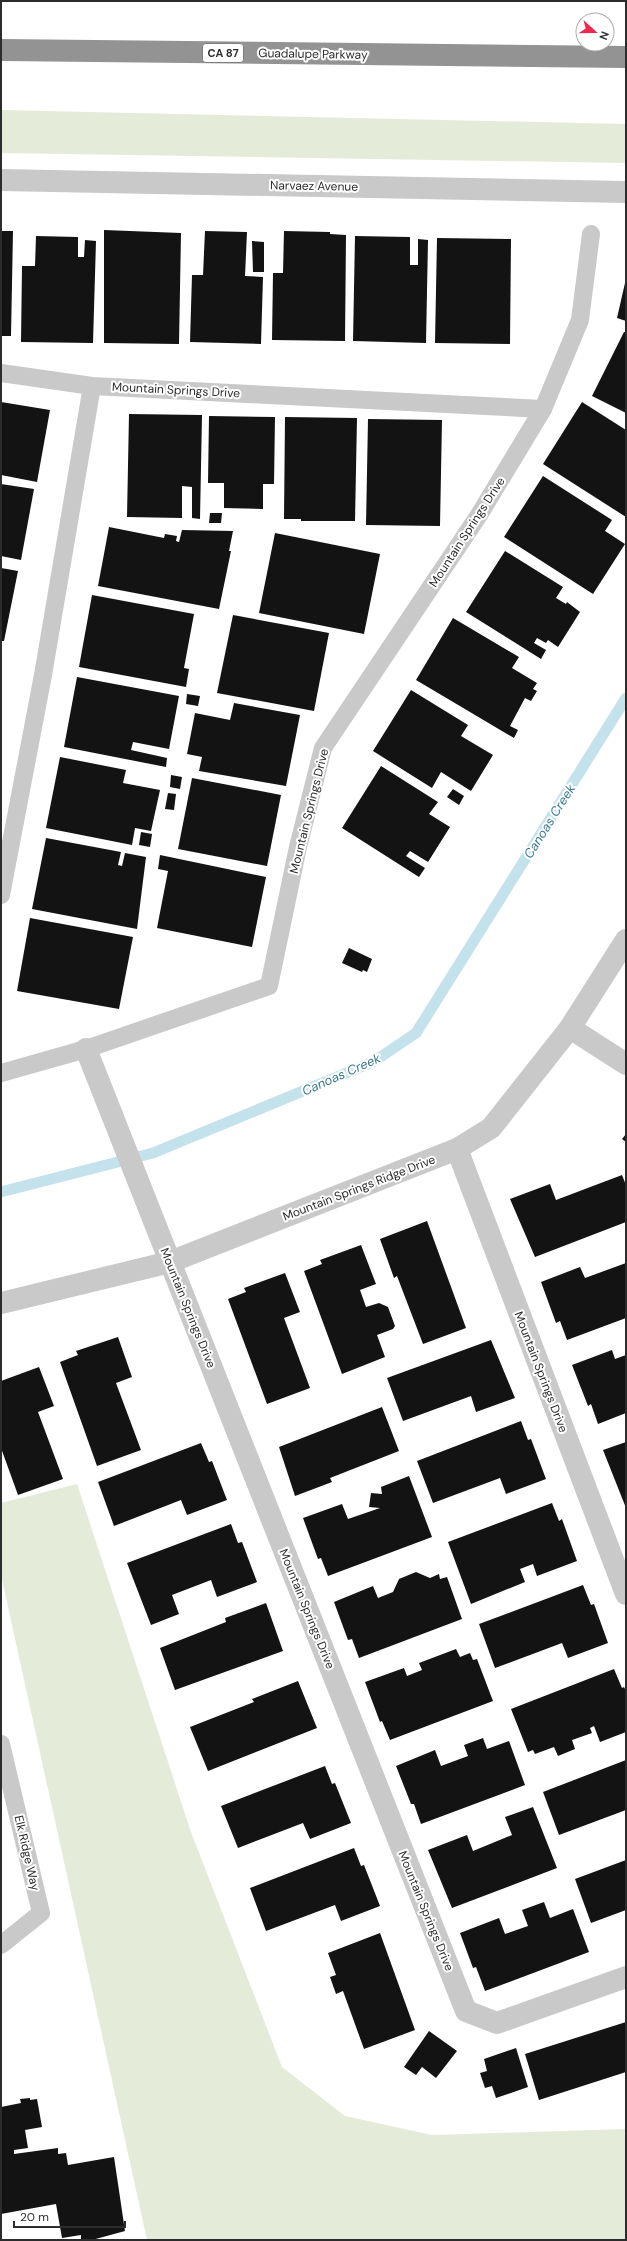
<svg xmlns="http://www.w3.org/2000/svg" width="627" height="2241" viewBox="0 0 627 2241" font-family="'DM Sans',sans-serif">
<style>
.green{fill:#e5ebd9}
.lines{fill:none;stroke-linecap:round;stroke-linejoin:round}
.stream{stroke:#c4e2ec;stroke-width:11}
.building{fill:#131313}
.service{stroke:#c9c9c9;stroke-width:18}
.minor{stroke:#c9c9c9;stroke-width:22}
.motorway{stroke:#939393;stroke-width:22}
.labels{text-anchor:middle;stroke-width:4;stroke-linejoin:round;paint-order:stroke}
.shield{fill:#fff;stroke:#6b6b6b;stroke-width:1}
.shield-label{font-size:11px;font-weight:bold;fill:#2c2c2c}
.street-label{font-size:12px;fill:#2c2c2c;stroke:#fff}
.water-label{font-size:13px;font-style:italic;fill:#397a90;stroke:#fff}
</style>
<rect width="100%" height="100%" fill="#fff"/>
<!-- green -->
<g class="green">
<path d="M1 110 626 124V163L1 153Z"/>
<path d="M77 1484 191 1832 282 2067 345 2116 432 2135 626 2129V2240H147L1 1575V1503Z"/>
</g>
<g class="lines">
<!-- stream -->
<path class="stream" d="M1 1192 153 1153 373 1062 416 1033 626 698"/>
</g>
<!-- building -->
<g class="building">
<path d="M104 230 181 233 179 344 104 343Z"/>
<path d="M1 231H13L11 336H1Z"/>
<path d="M205 231 247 232 245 276 263 277 261 344 190 342 192 275H203Z"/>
<path d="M284 231 330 232V234L346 235 345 341 272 340 273 273H283Z"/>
<path d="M36 236 78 237V257H84L85 240 96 241 93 343 21 342 22 266H35Z"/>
<path d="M355 236 410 237V265H418V239L428 240 426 343 353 341Z"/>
<path d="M437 238 511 239 510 344 435 343Z"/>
<path d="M252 241 264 242V272H253Z"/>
<path d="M625 283H626V321L617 318Z"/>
<path d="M624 332H626V413L592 396Z"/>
<path d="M1 402 50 410 37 482 1 475Z"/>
<path d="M582 402 626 430V517L543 464Z"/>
<path d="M129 414 202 415 200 519 192 518V487L182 486V518L127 517Z"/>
<path d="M209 416 275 417 274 484H263V509L224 508V483H208Z"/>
<path d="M285 417 357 418 355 521H301V519H284Z"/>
<path d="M368 419 442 420 440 526 366 525Z"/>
<path d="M543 476 612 520 605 531 625 544 593 594 504 537Z"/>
<path d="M1 484 34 489 21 560 1 556Z"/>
<path d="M210 513H222L221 523H209Z"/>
<path d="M109 527 164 538 165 534 177 536 176 541 179 542 182 530 233 531 229 551H231L219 609 98 586Z"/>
<path d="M275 533 380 554 364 634 259 613Z"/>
<path d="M505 551 563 587 556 598 566 604 567 602 580 612 558 647 548 640 546 643 537 638 534 643 546 650 541 659 466 612Z"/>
<path d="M1 568 18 571 4 641H1Z"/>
<path d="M92 595 194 614 184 668 189 669 186 687 79 667Z"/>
<path d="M233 615 329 633 314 711 217 693Z"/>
<path d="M453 618 519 657 512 668 537 683 533 689 537 691 531 701 525 698 510 726 518 730 514 738 416 680Z"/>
<path d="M77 677 179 696 169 749 133 742 131 750 167 758 166 767 64 747Z"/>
<path d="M411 690 468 725 461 736 493 755 471 791 441 772 432 788 373 751Z"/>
<path d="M187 694 200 696 198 706 186 704Z"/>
<path d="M234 703 300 715 286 786 199 771 202 757 187 754 195 713 230 720Z"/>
<path d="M60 757 126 770 123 783 160 790 151 831 135 828 132 845 46 828Z"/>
<path d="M381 766 438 802 429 814 450 827 428 862 410 851 406 856 425 868 419 877 342 828Z"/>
<path d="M171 775 182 777 180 789 170 787Z"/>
<path d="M192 778 281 795 267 866 178 849Z"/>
<path d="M453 789 464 796 459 805 447 797Z"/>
<path d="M168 793 176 794 174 810 165 809Z"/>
<path d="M141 832 152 834 150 847 139 845Z"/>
<path d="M46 838 121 852 118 865 122 866 125 853 146 857 137 929 32 909Z"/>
<path d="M160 855 266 877 252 947 157 928 168 871 158 869Z"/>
<path d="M30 918 133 937 119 1009 17 991Z"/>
<path d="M349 948 372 959 367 972 363 970 362 972 342 963Z"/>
<path d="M626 1134V1142L622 1139Z"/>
<path d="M622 1175 626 1185V1222L535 1257 510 1199 550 1184 556 1200Z"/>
<path d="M427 1221 466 1328 423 1344 397 1276 394 1278 380 1239Z"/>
<path d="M361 1245 376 1284 360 1290 366 1307 379 1303 388 1307 395 1326 393 1329 377 1335 385 1357 342 1374 304 1271 322 1264 320 1260Z"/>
<path d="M626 1263V1318L567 1340 560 1321 556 1323 541 1282 580 1267 585 1278Z"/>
<path d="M285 1273 300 1312 284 1318 310 1388 267 1404 228 1299 246 1292 244 1288Z"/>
<path d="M118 1337 132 1377 116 1383 141 1450 97 1466 60 1362 78 1355 76 1351Z"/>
<path d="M491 1340 515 1398 476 1412 471 1396 403 1421 387 1378Z"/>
<path d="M612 1350 615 1359 626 1355V1413L598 1424 591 1404 588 1406 572 1365Z"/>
<path d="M39 1367 54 1406 38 1412 63 1479 18 1495 1 1448V1381Z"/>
<path d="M382 1407 399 1451 330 1478 332 1482 295 1496 279 1447Z"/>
<path d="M521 1421 528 1440 531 1439 546 1479 506 1494 500 1478 433 1503 417 1461Z"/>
<path d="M626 1442V1508L603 1450Z"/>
<path d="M201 1443 209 1462 212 1461 227 1500 187 1515 181 1500 114 1526 98 1482Z"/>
<path d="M409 1476 432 1537 328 1576 321 1558 318 1559 303 1518 342 1504 348 1519 380 1508 369 1507 371 1493 382 1494 381 1487Z"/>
<path d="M552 1503 559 1521 562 1519 577 1561 537 1576 533 1564 520 1569 525 1582 471 1604 448 1542Z"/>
<path d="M231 1524 238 1543 242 1542 257 1582 217 1597 211 1580 172 1595 179 1614 151 1625 127 1563Z"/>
<path d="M416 1572 430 1578 439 1574 440 1579 447 1577 462 1619 359 1658 352 1639 348 1640 334 1602 373 1586 378 1598 393 1592 399 1579Z"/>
<path d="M583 1585 591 1605 594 1604 608 1643 568 1658 562 1643 495 1668 479 1624Z"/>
<path d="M266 1603 283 1651 175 1690 160 1648 226 1622 225 1618Z"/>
<path d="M456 1649 460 1657 470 1653 473 1660 477 1659 493 1701 390 1740 382 1721 380 1722 365 1682 404 1668 407 1676 422 1670 419 1663Z"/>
<path d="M614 1669 622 1688 624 1687 626 1691V1732L600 1742 594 1726 590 1728 592 1733 572 1740 575 1749 558 1756 554 1747 535 1754 533 1750 528 1752 511 1709Z"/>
<path d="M298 1681 317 1728 208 1771 190 1727 254 1702 252 1699Z"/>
<path d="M483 1738 487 1749 509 1741 525 1785 421 1824 414 1804H411L396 1766 435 1750 441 1766 468 1756 464 1745Z"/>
<path d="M626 1760V1810L559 1835 543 1792Z"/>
<path d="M325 1766 332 1784 335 1783 351 1823 310 1839 303 1823 238 1848 221 1806Z"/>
<path d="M533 1807 557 1868 452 1908 428 1850 467 1835 473 1851 512 1835 505 1817Z"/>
<path d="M354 1848 361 1866 364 1865 380 1906 341 1921 335 1905 266 1931 250 1888Z"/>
<path d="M626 1860V1910L591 1923 575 1879Z"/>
<path d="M544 1902 550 1918 573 1909 589 1952 485 1991 476 1967 473 1968 460 1933 499 1918 505 1934 528 1926 522 1910Z"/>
<path d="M380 1933 415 2030 364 2049 343 1991 336 1994 330 1977 336 1975 328 1953Z"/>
<path d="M626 2022V2072L539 2100 525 2054Z"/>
<path d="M429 2031 457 2051 436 2078 422 2067 416 2075 404 2067Z"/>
<path d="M516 2048 528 2087 496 2098 492 2086 485 2088 480 2073 487 2071 484 2059Z"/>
<path d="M30 2098V2100L37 2099 42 2127 25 2130 28 2148 14 2150V2154L58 2148V2154L66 2153 68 2165 114 2157 125 2231 92 2240H81V2235L62 2238 56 2204 1 2214V2107L21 2103 20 2099Z"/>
</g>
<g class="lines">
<!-- service -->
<g class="service">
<path d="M1 373 92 386 543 409"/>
<path d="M1 895 43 675 92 386"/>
<path d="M1 1073 86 1049 269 986 298 847 323 748 479 515 543 409 580 320 591 234"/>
<path d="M1 1744 41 1913 1 1945"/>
</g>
<!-- minor -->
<g class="minor">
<path d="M1 180 626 192"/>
<path d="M570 1028 626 1064"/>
<path d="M86 1049 466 2011 497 2023 626 1977"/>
<path d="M457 1149 626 1594"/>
<path d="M1 1303 170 1262 457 1149 491 1128 570 1028 626 940"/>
</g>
<!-- motorway -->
<path class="motorway" d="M1 50 626 57"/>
</g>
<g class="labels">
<!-- shield labels -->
<rect class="shield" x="203" y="44" width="40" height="18" rx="3"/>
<g class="shield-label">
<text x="223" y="57">CA 87</text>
</g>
<!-- street labels -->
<g class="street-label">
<text transform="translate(313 54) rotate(1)" y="4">Guadalupe Parkway</text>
<text transform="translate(314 186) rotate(1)" y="4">Narvaez Avenue</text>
<text transform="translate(176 390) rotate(3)" y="4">Mountain Springs Drive</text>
<text transform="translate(467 532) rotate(-57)" y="4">Mountain Springs Drive</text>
<text transform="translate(309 811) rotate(-76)" y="4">Mountain Springs Drive</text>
<text transform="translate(359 1188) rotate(-21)" y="4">Mountain Springs Ridge Drive</text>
<text transform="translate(188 1308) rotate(68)" y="4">Mountain Springs Drive</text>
<text transform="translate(541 1372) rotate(69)" y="4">Mountain Springs Drive</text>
<text transform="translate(307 1609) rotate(68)" y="4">Mountain Springs Drive</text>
<text transform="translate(27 1853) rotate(77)" y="4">Elk Ridge Way</text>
<text transform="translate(426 1911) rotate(68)" y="4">Mountain Springs Drive</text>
</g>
<!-- water labels -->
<g class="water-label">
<text transform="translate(549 821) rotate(-58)" y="5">Canoas Creek</text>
<text transform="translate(341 1074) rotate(-24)" y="5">Canoas Creek</text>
</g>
</g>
<!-- border -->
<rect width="627" height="2241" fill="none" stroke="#2c2c2c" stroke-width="4"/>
<!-- north arrow -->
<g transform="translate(595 32) rotate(111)"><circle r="19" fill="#ffffff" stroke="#ababab"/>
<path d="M0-3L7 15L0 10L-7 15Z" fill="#ea2850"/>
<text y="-6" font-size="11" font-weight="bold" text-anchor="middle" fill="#2c2c2c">N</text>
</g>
<!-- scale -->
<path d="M14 2221v6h111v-6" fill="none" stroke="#2c2c2c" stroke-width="2"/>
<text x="20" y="2221" font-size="12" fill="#2c2c2c" stroke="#ffffff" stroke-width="3" paint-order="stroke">20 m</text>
</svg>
